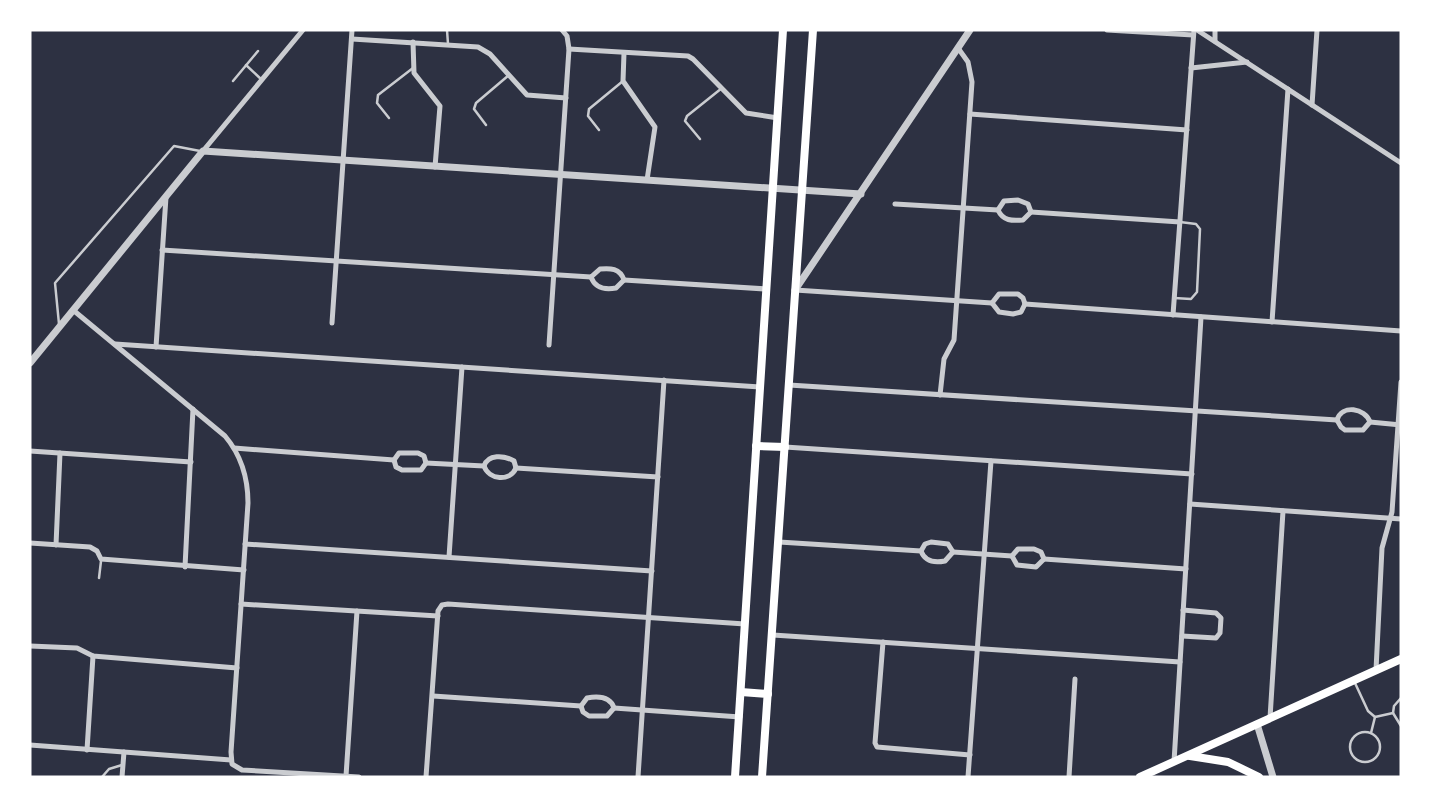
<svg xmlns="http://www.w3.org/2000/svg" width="1431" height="807" viewBox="0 0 1431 807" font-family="Overpass,sans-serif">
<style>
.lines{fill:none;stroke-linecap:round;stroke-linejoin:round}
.service{stroke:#caccd0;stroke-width:2.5}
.minor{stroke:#caccd0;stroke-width:5}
.tertiary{stroke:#caccd0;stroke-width:7}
.secondary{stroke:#fff;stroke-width:8}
</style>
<rect width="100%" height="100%" fill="#2d3142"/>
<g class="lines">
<!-- service -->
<g class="service">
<path d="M447 30 448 44"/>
<path d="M246 65 262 80"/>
<path d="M233 81 258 51"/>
<path d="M389 118 377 103 378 95 413 68"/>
<path d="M486 125 474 109 476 103 509 75"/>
<path d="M599 130 588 116 589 109 623 81"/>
<path d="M700 139 685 121 687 116 722 88"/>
<path d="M1174 298 1191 299 1197 292 1200 229 1196 224 1180 222"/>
<path d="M59 324 55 283 174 146 200 151"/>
<path d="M99 578 101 561"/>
<path d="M1355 683 1368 711 1375 717 1393 713 1394 706 1401 698"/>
<path d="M1393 713 1401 726"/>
<circle cx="1365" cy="747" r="15"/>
<path d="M1371 733 1375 717"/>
<path d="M102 777 109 769 122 765"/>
</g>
<!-- minor -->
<g class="minor">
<path d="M1107 30 1193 35"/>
<path d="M1197 30 1401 163"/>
<path d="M352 39 478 47 490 54 527 95 566 98"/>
<path d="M1215 41V30"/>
<path d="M413 42 414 73 440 106 435 167"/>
<path d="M569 49 688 56 693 59 746 113 778 118"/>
<path d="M624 53 623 81 655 127 647 180"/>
<path d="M1191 68 1247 62"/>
<path d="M1312 105 1317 30"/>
<path d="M970 114 1187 130"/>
<path d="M203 151 303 30"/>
<path d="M895 204 998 210"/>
<path d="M998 210 1004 201 1018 200 1028 204 1031 212"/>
<path d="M998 210C1003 221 1012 221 1023 220L1031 212"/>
<path d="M1031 212 1180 222"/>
<path d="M162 250 591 277"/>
<path d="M591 277C595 288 605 290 616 288L624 280"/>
<path d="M591 277 600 269C610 268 620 268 624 280"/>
<path d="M624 280 766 289"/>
<path d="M795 290 992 303"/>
<path d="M992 303 999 294H1018L1023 298 1025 304"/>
<path d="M992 303 999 312 1013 314 1021 312 1025 304"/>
<path d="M1025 304 1401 331"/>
<path d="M73 310 225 436C241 455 248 478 248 503L231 752 232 764 242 770 359 777"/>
<path d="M1173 315 1194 30"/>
<path d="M1272 322 1288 89"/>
<path d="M332 323 352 30"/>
<path d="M115 344 760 387"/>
<path d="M549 345 569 49 567 36 562 30"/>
<path d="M156 347 166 197"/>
<path d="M789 385 1337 420"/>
<path d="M940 395 944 359 954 340 972 82 968 62 958 48"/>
<path d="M1337 420C1342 404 1365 408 1370 422"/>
<path d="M1337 420 1341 427 1345 430H1363L1370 422"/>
<path d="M1370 422 1401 425"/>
<path d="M785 447 1192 474"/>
<path d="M234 448 394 460"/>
<path d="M30 451 191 462"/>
<path d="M394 460 399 453H418L424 456 426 463"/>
<path d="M394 460 396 467 402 470H421L426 463"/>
<path d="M426 463 484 466"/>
<path d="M484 466C488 454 504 455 514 461L516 468"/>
<path d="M484 466C489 480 510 482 516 468"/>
<path d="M516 468 658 477"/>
<path d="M1190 504 1401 519"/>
<path d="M779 542 921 551C925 562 935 563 945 561L953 552"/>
<path d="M30 543 90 547 97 551 101 559 244 570"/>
<path d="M245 544 652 571"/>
<path d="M56 545 60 453"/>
<path d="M921 551 925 544 931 542 948 544 953 552"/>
<path d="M953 552 1012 556"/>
<path d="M1012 556 1017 565 1036 567 1044 559"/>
<path d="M1012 556 1018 549H1034L1041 552 1044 559"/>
<path d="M449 557 462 367"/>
<path d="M1044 559 1186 569"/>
<path d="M185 567 193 409"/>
<path d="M241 604 438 616"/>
<path d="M773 635 1180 662"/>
<path d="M1182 636 1216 638 1220 633 1221 618 1216 613 1183 610"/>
<path d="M883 642 875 743 877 747 970 755"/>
<path d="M30 646 77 648 93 656 237 668"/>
<path d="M1376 670 1382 548 1392 512 1401 382"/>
<path d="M433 696 581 706"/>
<path d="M581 706 587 698C598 696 610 696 614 708"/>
<path d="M581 706 583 712 589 716H607L614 708"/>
<path d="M614 708 740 717"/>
<path d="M1270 718 1283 511"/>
<path d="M30 745 231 760"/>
<path d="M87 750 93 656"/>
<path d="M1174 762 1201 317"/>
<path d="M346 776 357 611"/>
<path d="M122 777 124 752"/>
<path d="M426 777 438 611 442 605 448 604 745 624"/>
<path d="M638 777 664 380"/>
<path d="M968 777 991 461"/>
<path d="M1069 777 1075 679"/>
</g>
<!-- tertiary -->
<g class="tertiary">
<path d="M795 290 970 30"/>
<path d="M30 363 203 151 861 194"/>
<path d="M1257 724 1273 777"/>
</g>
<!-- secondary -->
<g class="secondary">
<path d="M756 446 785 447"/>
<path d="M741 692 768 694"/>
<path d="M1190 756 1228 762 1259 777"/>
<path d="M735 777 783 30"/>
<path d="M762 777 813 30"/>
<path d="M1140 777 1401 659"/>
</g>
</g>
<!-- border -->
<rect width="1431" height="807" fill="none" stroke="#ffffff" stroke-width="63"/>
</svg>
